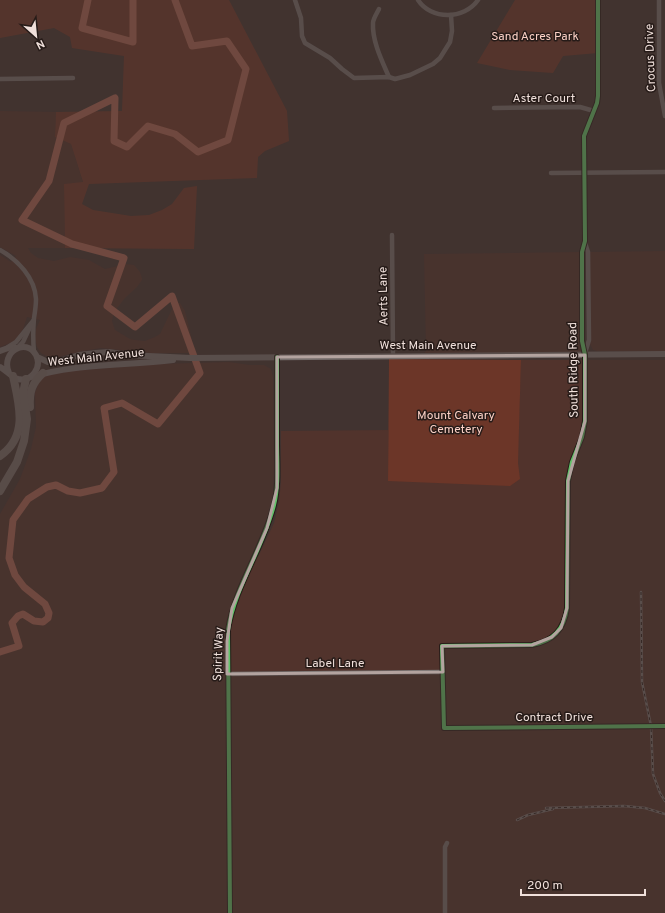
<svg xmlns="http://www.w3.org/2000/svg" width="665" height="913" viewBox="0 0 665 913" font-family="Overpass,sans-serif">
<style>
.built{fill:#51332c}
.green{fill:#6c3628}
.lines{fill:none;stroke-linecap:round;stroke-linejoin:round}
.river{stroke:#a66352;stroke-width:7}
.street{stroke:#736e6c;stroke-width:4.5}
.secondary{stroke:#776f6d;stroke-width:6}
.highway{stroke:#746a67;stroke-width:8}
.rail-casing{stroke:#776f6d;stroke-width:2.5}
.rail{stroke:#261b18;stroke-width:1;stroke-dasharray:3;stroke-linecap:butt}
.cycleway-casing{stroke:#261b18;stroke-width:6}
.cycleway{stroke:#61c268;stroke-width:4}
.marked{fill:none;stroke:#b3a39f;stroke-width:3;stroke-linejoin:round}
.labels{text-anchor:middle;stroke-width:3;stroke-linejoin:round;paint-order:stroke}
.park-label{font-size:12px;fill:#fcd1c6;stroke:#261b18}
.street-label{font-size:12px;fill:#f0e0db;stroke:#261b18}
</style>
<rect width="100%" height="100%" fill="#413330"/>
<!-- built -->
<g class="built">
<path d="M0 111 56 112 55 137 71 144 83 183 64 184 65 248H28L31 253 38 258 54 261 70 257 89 260 105 269 126 264 134 265 140 272 142 278V280L137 287 125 298 114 312 112 321 115 330 130 339 135 340 145 341 155 337 160 334 173 307 177 303H180L185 311 192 340 194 353H152L101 348 83 351 58 357H48L41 353 37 347 35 338 36 329 40 320 27 317 23 329 18 338 13 342 0 347V255L11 262 16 256 0 247Z"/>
<path d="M665 251V351H597L593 350 590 344V252Z"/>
<path d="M582 252V341L585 355 422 356 426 351 424 254Z"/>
<path d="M521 360H665V913H0V514L20 479 31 449 36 427 35 393 41 377 70 371 159 364 229 362 250 365H264L271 369 273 377 274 467 273 494 266 522 251 557H258L274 523 279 501 281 482V431L388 430V481L517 470Z"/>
</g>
<!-- green -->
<g class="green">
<path d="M0 0H229L287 111 289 141 265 151 258 157 257 178 89 184 82 204 93 210 131 216 149 215 162 210 172 204 184 188 197 186 194 249 65 248 64 184 83 182 71 144 55 137 56 112 122 111 124 56 72 48 70 37 54 28 0 38Z"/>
<path d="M515 0H596L598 53 563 56 553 73 510 70 477 63Z"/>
<path d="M389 359 521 360 518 463 520 479 510 486 388 481Z"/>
</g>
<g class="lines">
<!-- river -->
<g class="river">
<path d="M88 0 82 28 133 42V0"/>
<path d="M0 652 19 646 12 623 18 616 23 614 34 621 43 622 48 618 49 613 45 604 24 587 15 575 9 558 13 520 28 499 47 487 56 485 68 491 80 493 102 488 114 472 104 408 122 403 158 424 200 373 172 296 135 327 107 306 124 258 72 244 22 220 49 181 64 123 115 98 114 141 127 147 148 126 175 134 198 152 228 140 246 69 227 41 192 46 175 0"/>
</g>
<!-- street -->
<g class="street">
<path d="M295 0 301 18 302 36 305 43 330 58 342 69 354 78 389 77 395 79 410 75 433 64 440 58 450 42 452 31 451 15"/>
<path d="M418 0C431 20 464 20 478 0"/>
<path d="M598 0V96L597 103 584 136 585 241 582 252V341L585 355V421L582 437 572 462 568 481 567 608C564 630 553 641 532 645L442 646 444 728 665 726"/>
<path d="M659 0V83L665 116"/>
<path d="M379 9C377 13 373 19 373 23 372 41 382 61 389 77"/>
<path d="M0 79 73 78"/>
<path d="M494 108 580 107 594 111"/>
<path d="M551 173 665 172"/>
<path d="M392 235 393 356"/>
<path d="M0 250C18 260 35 278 36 299 36 305 35 312 34 318 33 329 33 341 34 353"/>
<path d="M8 347 16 342 33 321"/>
<path d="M18 347 23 342 31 325"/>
<path d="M585 353 589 340 588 252 585 243"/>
<path d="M227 674 443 672"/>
<path d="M230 913 228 630C235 586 263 549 274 505 279 485 277 463 277 442 277 414 277 385 277 357"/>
<path d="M445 913V847L447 843"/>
</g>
<!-- secondary -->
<g class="secondary">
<path d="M0 351 11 347 16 348"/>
<path d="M37 357 48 362 60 361 79 355 96 353 109 352 127 355 191 358 665 354"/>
<path d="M0 367C6 370 11 377 18 379 32 382 42 367 36 355 26 337 0 352 9 373"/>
<path d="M28 378C75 363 125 366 173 360"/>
</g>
<!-- highway -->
<g class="highway">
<path d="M30 407C29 392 32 383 43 373"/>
<path d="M0 456C29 436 19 404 13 376"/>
<path d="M0 491 17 462 24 441 27 419 23 393 26 379"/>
</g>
<defs>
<g id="rail">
<path d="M641 592 642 682 651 726 653 774 660 793 665 801"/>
<path d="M546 808 624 806 645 808 665 814"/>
<path d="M517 820 528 815 553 809"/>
</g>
</defs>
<!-- rail casing -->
<use href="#rail" class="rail-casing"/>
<!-- rail -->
<use href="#rail" class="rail"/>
<defs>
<g id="cycleway">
<path d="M598 0V96L597 103 584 136 585 241 582 252V341L585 355V421L582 437 572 462 568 481 567 608C564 630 553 641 532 645L442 646 444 728 665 726"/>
<path d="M230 913 228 630C235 586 263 549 274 505 279 485 277 463 277 442 277 414 277 385 277 357"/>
</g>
</defs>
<!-- cycleway casing -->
<use href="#cycleway" class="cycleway-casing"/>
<!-- cycleway -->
<use href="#cycleway" class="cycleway"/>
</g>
<!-- marked area -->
<path d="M0 0H665V913H0ZM585 355V421L568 481 567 608 561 628 552 637 532 645 442 646 443 672 227 674V641L232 608 267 528 277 488V357Z" fill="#413330" fill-opacity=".55" fill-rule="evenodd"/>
<path class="marked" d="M585 355V421L568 481 567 608 561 628 552 637 532 645 442 646 443 672 227 674V641L232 608 267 528 277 488V357Z"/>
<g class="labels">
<!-- park labels -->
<g class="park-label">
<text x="535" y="40">Sand Acres Park</text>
<text x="456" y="419">Mount Calvary<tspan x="456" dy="14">Cemetery</tspan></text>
</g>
<!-- street labels -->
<g class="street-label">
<text transform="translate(650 58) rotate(-92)" y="4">Crocus Drive</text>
<text x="544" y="102">Aster Court</text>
<text transform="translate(383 296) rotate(-91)" y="4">Aerts Lane</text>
<text x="428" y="349">West Main Avenue</text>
<text transform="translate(96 357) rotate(-6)" y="4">West Main Avenue</text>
<text transform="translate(573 370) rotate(-91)" y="4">South Ridge Road</text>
<text transform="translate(218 654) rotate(-88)" y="4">Spirit Way</text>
<text x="335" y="667">Label Lane</text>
<text x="554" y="721">Contract Drive</text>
</g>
</g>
<!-- north arrow -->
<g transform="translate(36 36) rotate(153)" stroke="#261b18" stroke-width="3" paint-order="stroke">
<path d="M0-3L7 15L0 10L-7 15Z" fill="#f0e0db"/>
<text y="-6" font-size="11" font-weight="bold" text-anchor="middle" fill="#f0e0db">N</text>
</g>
<!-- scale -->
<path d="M521 889v6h124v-6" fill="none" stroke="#f0e0db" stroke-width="2"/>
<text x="527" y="889" font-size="12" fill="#f0e0db" stroke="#261b18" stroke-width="3" paint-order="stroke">200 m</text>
</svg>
